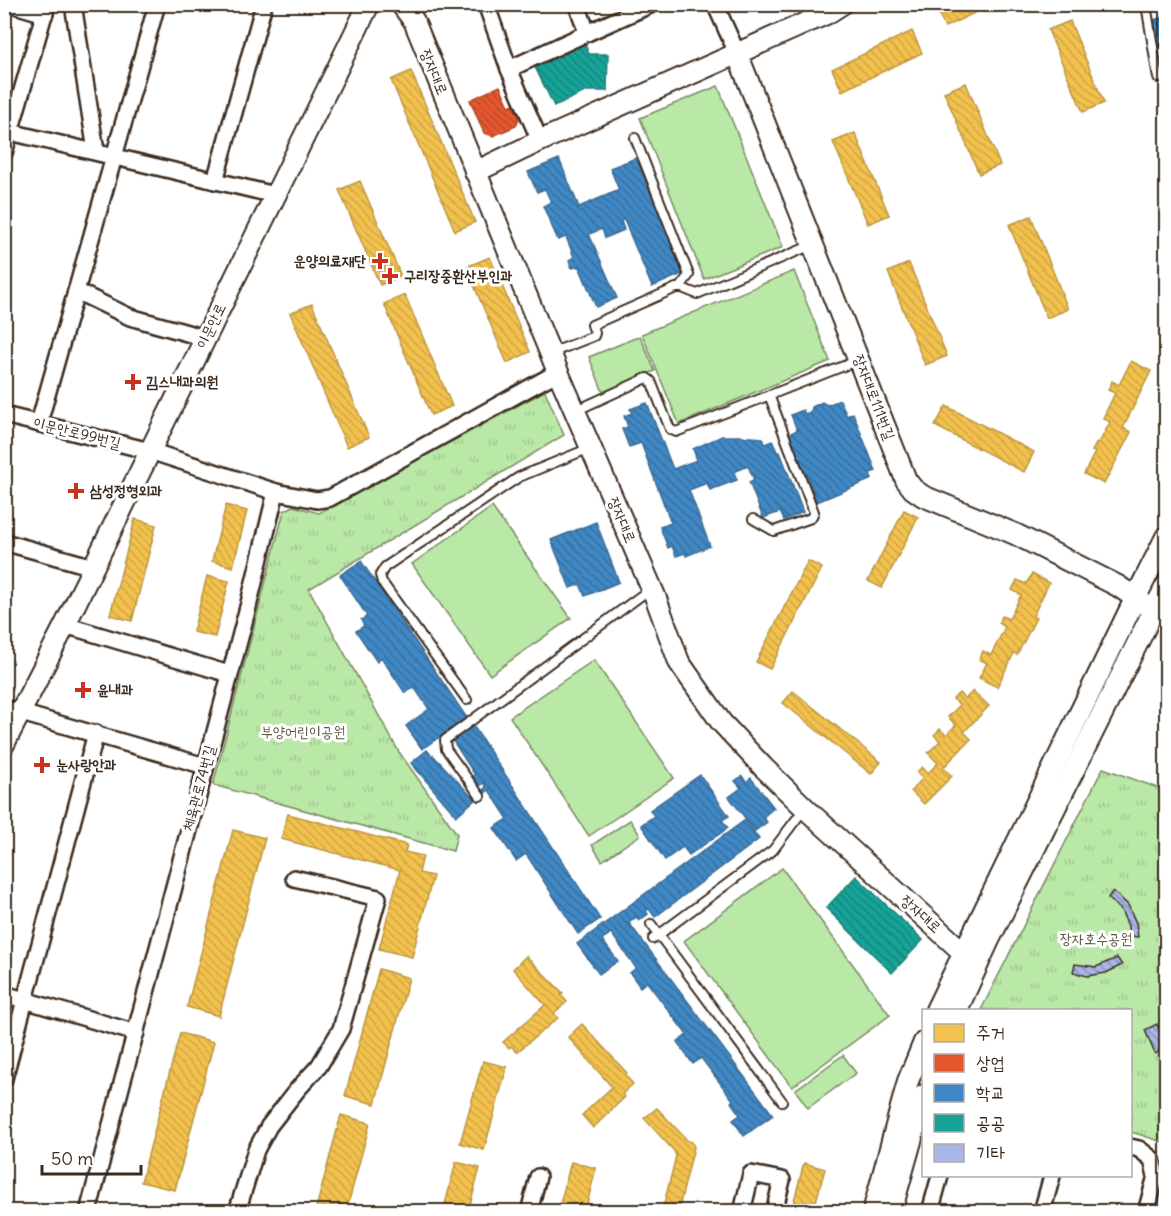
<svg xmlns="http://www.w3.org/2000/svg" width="1171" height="1216" viewBox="0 0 1171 1216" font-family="Delius,'Poor Story',sans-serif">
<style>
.green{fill:#b9e8a7;stroke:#7a8962;stroke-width:1.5}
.park{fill:url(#park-tufts);stroke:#7a8962;stroke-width:1.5}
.homes{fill:url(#homes-back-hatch);stroke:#bb9440;stroke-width:1.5}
.shops{fill:url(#shops-back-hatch);stroke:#b14a29;stroke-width:1.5}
.schools{fill:url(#schools-back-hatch);stroke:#3e6c93;stroke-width:1.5}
.public{fill:url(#public-back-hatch);stroke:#227f73;stroke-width:1.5}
.building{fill:url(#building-back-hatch);stroke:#3b2a1e;stroke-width:1.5}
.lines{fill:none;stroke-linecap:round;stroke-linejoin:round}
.service-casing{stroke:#3b2a1e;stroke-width:12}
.minor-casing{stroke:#3b2a1e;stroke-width:20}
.tertiary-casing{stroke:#3b2a1e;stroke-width:24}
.service{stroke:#fff;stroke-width:8}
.minor{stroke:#fff;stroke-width:15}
.tertiary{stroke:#fff;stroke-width:20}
.poi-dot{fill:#c8321e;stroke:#fff;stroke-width:2}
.labels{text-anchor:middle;stroke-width:6;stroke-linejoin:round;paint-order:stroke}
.street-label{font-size:15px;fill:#3b2a1e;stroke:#fff}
.poi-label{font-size:15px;font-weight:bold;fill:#3b2a1e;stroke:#fff;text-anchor:start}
.park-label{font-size:15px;fill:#5a5a40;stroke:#fff}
</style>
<defs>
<pattern id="park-tufts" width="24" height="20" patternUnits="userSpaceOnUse" patternTransform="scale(1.5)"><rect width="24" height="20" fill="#b9e8a7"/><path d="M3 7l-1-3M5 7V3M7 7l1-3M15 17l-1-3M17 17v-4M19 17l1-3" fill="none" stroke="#a0c78f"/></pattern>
<pattern id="homes-back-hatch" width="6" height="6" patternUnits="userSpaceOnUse" patternTransform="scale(1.5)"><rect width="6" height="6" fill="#f2c14e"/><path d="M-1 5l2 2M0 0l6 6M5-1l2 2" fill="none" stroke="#d0a644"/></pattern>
<pattern id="shops-back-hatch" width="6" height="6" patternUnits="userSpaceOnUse" patternTransform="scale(1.5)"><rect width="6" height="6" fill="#e4572e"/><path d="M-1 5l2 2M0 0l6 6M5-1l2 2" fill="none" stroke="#ba4827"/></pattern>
<pattern id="schools-back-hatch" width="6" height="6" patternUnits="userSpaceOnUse" patternTransform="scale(1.5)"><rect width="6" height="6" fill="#3f88c5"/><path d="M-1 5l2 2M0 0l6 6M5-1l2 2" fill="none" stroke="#366f9f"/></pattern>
<pattern id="public-back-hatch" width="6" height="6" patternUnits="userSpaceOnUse" patternTransform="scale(1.5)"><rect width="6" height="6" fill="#17a398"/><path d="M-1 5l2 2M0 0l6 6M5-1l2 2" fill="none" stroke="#16857b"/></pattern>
<pattern id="building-back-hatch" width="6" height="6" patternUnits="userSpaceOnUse" patternTransform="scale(1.5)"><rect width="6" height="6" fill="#a8b7e7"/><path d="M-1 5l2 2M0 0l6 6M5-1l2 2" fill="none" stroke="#8a95bb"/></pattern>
</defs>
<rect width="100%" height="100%" fill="#fff"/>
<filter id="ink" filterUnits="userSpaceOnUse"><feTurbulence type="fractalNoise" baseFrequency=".0167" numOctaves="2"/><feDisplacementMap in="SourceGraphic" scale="12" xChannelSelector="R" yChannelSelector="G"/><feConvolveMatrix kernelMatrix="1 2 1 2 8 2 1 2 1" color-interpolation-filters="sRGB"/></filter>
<g filter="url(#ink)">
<!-- green -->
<g class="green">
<path d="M718 86 783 247 704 279 640 118Z"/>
<path d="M794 271 830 361 679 424 642 334Z"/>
<path d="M640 336 655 371 603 392 589 357Z"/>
<path d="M492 507 571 618 490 675 412 564Z"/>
<path d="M594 660 674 778 589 836 510 717Z"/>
<path d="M630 820 640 835 602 861 592 845Z"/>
<path d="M782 868 890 1015 792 1087 684 941Z"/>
<path d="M843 1055 856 1073 808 1108 795 1090Z"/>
</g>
<!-- park -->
<g class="park">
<path d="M545 391 564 435 309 589 399 752 457 834 453 851 213 785 284 511 293 506 319 513Z"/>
<path d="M1103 768 1166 791V1143L1131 1132 1130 1010H981Z"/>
</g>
<!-- homes -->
<g class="homes">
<path d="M938 4H993L945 27 935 6Z"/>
<path d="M1070 21 1104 103 1083 112 1048 30Z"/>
<path d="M912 31 922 53 842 91 832 69Z"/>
<path d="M411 71 475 222 455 231 391 80Z"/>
<path d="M966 83 1000 165 979 174 944 92Z"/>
<path d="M855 133 889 215 868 224 833 142Z"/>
<path d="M360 181 401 276 380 285 339 190Z"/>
<path d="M1031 216 1068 309 1047 318 1009 225Z"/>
<path d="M490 257 530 352 507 363 466 267Z"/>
<path d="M909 263 947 356 925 365 888 272Z"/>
<path d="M405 295 452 406 431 415 384 304Z"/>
<path d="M312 304 369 437 347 447 290 313Z"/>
<path d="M1131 361 1151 371 1123 428 1131 432 1104 484 1084 474 1095 452 1092 451 1097 442 1099 443 1110 422 1103 418 1115 393 1108 390 1112 381 1119 385Z"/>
<path d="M946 406 1034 452 1024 472 935 426Z"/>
<path d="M226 505 247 511 233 567 212 561Z"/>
<path d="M904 510 918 517 882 588 868 581Z"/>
<path d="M135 519 156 525 132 621 110 615Z"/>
<path d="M808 561 822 568 770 669 756 662Z"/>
<path d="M1032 574 1049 583 1033 616 1036 618 1017 655 1014 653 997 687 979 678 987 663 979 659 983 651 991 655 1005 627 999 623 1002 616 1009 619 1021 595 1012 590 1017 580 1026 584Z"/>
<path d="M207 576 229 581 215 637 193 632Z"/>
<path d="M793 691 881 762 871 774 783 703Z"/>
<path d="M973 691 989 706 964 732 971 739 943 768 952 776 924 804 911 791 923 778 917 772 922 767 928 773 938 763 928 753 940 741 934 735 940 729 946 735 956 725 948 717 960 705 953 699 959 693 965 699Z"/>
<path d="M288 814 407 845 405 852 423 856 419 873 433 876 412 957 379 949 400 870 281 839Z"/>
<path d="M233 830 265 838 219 1016 187 1007Z"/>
<path d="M526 956 563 993 561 995 567 1002 554 1013 558 1018 517 1052 511 1046 509 1048 503 1042 545 1005 513 969Z"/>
<path d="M379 969 409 978 375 1104 345 1096Z"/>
<path d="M582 1024 627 1073 625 1075 633 1084 622 1094 625 1097 593 1128 582 1115 612 1087 568 1037Z"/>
<path d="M180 1033 214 1042 175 1190 141 1182Z"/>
<path d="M483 1061 507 1067 484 1150 460 1143Z"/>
<path d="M657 1108 688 1141 692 1142 694 1147 678 1212H662L676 1156 674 1151 644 1118Z"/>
<path d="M341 1115 370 1123 346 1212H315Z"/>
<path d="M456 1162 480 1168 468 1212H443Z"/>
<path d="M571 1162 596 1168 585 1212H558Z"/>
<path d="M804 1163 825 1169 813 1212H791Z"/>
</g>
<!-- shops -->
<path class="shops" d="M500 86 509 106 516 103 521 113 516 126 493 136 484 133 470 100Z"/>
<!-- schools -->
<g class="schools">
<path d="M1163 4H1166V45L1157 47 1152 20 1166 17Z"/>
<path d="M636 158 684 273 652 287 624 220 621 221 624 230 605 238 602 229 589 234 617 298 596 307 579 266 572 268 569 260 574 257 566 237 558 240 543 206 551 202 545 189 537 192 528 172 559 159 579 207 619 190 610 168Z"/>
<path d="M840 400 847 416 853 413 876 471 870 473 872 479 817 502 807 475 803 477 796 460 799 459 789 434 797 430 791 415 803 410 805 414 811 412 812 407 822 402 827 405Z"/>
<path d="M647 403 673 469 697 460 693 449 722 436H739L763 438 765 444 773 441 777 452H780L803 512 784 520 780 512 763 518 749 482 754 480 748 466 734 472 737 480 710 490 707 483 689 490 710 546 686 556 685 553 676 556 672 546 668 548 660 527 671 523 641 443 629 447 622 429 628 427 624 416 632 413 630 409Z"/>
<path d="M596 522 619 582 585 596 580 584 570 588 551 540Z"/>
<path d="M361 561 467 718 422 749 406 726 429 709 414 687 405 693 381 657 377 662 356 631 364 626 361 620 367 616 340 575Z"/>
<path d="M472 724 600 919 578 934 526 854 516 861 494 828 508 819 489 790 484 794 482 791 486 787 484 783 477 788 470 778 475 775 451 738Z"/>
<path d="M427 750 432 756 433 755 475 800 456 816 411 763Z"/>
<path d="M700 775 729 816 722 820 728 828 689 855 683 847 665 860 641 825 654 816 650 810Z"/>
<path d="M742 776 746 782 751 778 774 808 763 817 767 822 755 831 729 797 741 788 735 781Z"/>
<path d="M745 820 759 839 655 917 649 909 646 911 648 914 639 921 636 917 629 923 773 1115 744 1136 733 1120 740 1115 731 1102 733 1100 701 1058 693 1064 677 1042 687 1035 647 982 640 987 630 973 636 968 611 933 602 940 618 961 599 974 577 944Z"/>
</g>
<!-- public -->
<g class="public">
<path d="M583 39 589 54H608L607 91H587L554 106 533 63Z"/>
<path d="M856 876 923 940 892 973 826 908Z"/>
</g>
<!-- building -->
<g class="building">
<path d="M1113 891 1128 905 1136 923 1138 937 1129 936 1128 926 1121 910 1108 898Z"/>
<path d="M1117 958 1122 965 1106 973 1087 976 1073 972 1075 964 1096 967Z"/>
<path d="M1157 1024 1166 1048 1155 1054 1145 1030Z"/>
</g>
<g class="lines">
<defs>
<g id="service">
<path d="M1146 4 1158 78"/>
<path d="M635 138 689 275 680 287"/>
<path d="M551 353 594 336 595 333 592 325 676 288H682L697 294 812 245"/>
<path d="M575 411 647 378 651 381 670 429 676 432 859 360"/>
<path d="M753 519 774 531 811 518 814 512 769 395"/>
<path d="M467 700 382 582 380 575 385 567 519 477 590 448"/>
<path d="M480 796 446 749 445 740 650 589"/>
<path d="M651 924 782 1101"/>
<path d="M653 939 773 850 804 809"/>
</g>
<g id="minor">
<path d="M11 4 45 14"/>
<path d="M73 4 96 151"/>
<path d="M486 4 509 69 540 141"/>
<path d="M577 4 587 33 652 4"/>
<path d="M715 4 737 53"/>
<path d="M509 69 587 33"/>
<path d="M10 132 275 195"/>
<path d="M4 153 47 4"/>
<path d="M215 181 264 4"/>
<path d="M76 291 130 317 205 338"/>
<path d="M4 415 150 451 276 492 248 607 88 1212"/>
<path d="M39 423 157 4"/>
<path d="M276 492 317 500 330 498 558 372"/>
<path d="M4 542 93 567"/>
<path d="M65 625 229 674"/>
<path d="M4 708 205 766"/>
<path d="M4 994 136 1033"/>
<path d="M4 1079 96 733"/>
<path d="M1130 1147 1139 1149 1152 1159 1156 1176 1146 1212"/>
<path d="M237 1212 256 1150 269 1126 297 1090 319 1066 341 1029 378 898 294 878"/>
<path d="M529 1212 538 1177"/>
<path d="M742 1212 751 1174 782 1180 774 1212"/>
<path d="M930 1212 940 1176"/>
<path d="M1042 1212 1052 1176"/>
</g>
<g id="tertiary">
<path d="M401 4 414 21 558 372 655 596 679 662 721 722 763 767 807 810 977 965"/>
<path d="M737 53 906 480 913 489 923 496 1015 534 1118 586 1153 610"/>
<path d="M475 172 540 141 828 13 842 4"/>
<path d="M4 744 65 625 369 4"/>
<path d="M936 1010 1135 599 1166 537"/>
<path d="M957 1010 988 942 1166 586"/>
<path d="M873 1212 908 1081 924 1042"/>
<path d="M891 1212 924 1095"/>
</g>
</defs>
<!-- service casing -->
<use href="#service" class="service-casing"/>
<!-- minor casing -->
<use href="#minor" class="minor-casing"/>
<!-- tertiary casing -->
<use href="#tertiary" class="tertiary-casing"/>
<!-- service -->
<use href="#service" class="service"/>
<!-- minor -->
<use href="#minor" class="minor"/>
<!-- tertiary -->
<use href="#tertiary" class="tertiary"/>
</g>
</g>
<!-- markers -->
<g class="poi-dot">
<path d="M377 252h6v6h6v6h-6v6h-6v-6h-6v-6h6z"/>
<path d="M387 267h6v6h6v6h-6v6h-6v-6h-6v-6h6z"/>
<path d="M130 373h6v6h6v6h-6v6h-6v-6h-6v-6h6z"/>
<path d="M73 482h6v6h6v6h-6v6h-6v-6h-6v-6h6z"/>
<path d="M80 681h6v6h6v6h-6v6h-6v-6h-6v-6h6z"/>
<path d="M39 756h6v6h6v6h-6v6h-6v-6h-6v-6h6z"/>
</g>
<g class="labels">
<!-- street labels -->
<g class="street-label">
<text transform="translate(434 72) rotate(68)" y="5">장자대로</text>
<text transform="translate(211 326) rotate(-64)" y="5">이문안로</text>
<text transform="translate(874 397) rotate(69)" y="5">장자대로111번길</text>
<text transform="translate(77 433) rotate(14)" y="5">이문안로99번길</text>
<text transform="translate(622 520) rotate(67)" y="5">장자대로</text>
<text transform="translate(199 788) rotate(-75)" y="5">체육관로74번길</text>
<text transform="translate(921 914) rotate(42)" y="5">장자대로</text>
</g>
<!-- poi labels -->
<g class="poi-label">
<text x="366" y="266" text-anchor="end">운양의료재단</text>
<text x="404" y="281">구리장중환산부인과</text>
<text x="146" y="387">김스내과의원</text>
<text x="90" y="496">삼성정형외과</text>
<text x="97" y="695">윤내과</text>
<text x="56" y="770">눈사랑안과</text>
</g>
<!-- park labels -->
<g class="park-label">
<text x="303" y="737">부양어린이공원</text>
<text x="1096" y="944">장자호수공원</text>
</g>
</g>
<!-- margin -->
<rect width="1171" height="1216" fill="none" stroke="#fff" stroke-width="24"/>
<rect x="12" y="12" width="1147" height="1192" fill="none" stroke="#3b2a1e" stroke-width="2" filter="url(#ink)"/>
<!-- legend -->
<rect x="922" y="1009" width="210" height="168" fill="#ffffff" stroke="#b1aaa5" stroke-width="1.5"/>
<rect x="934" y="1024" width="30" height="18" fill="#f2c14e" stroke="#b1aaa5" stroke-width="1.5"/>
<text x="976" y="1039" font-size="18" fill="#3b2a1e">주거</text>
<rect x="934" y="1054" width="30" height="18" fill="#e4572e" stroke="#b1aaa5" stroke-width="1.5"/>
<text x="976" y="1069" font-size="18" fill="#3b2a1e">상업</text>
<rect x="934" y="1084" width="30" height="18" fill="#3f88c5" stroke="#b1aaa5" stroke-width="1.5"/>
<text x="976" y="1099" font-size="18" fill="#3b2a1e">학교</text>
<rect x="934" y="1114" width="30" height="18" fill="#17a398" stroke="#b1aaa5" stroke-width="1.5"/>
<text x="976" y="1129" font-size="18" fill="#3b2a1e">공공</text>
<rect x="934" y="1144" width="30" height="18" fill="#a8b7e7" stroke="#b1aaa5" stroke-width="1.5"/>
<text x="976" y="1159" font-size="18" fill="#3b2a1e">기타</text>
<!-- scale -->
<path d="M42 1165v9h99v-9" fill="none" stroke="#3b2a1e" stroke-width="3"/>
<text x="51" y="1165" font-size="18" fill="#3b2a1e" stroke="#ffffff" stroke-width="4.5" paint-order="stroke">50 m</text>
</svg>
